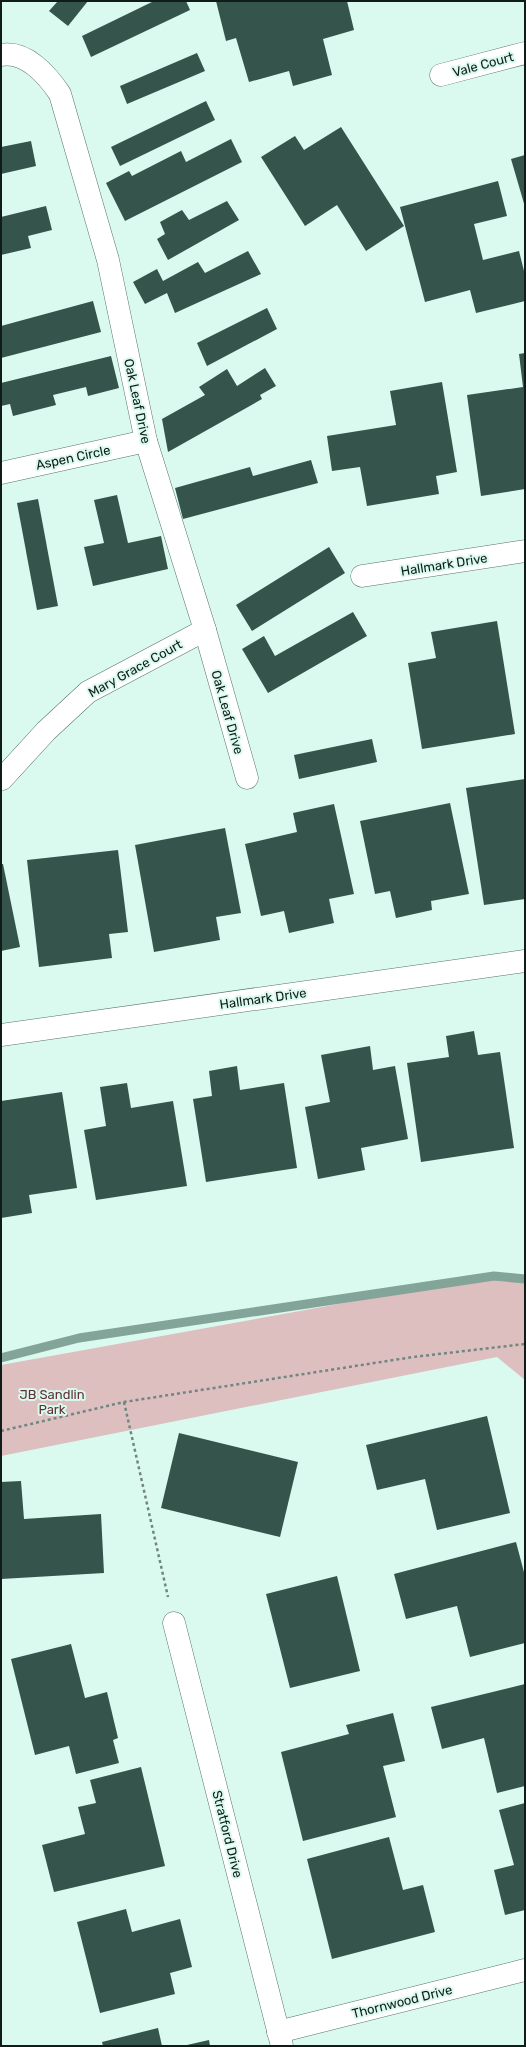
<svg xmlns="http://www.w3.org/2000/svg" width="526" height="2047" viewBox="0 0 526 2047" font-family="Rubik,sans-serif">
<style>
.green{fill:#ddbfc0}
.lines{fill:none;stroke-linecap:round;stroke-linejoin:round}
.stream{stroke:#82a499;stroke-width:9}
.building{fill:#35544b}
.minor-casing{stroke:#58746a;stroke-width:23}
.path{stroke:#718680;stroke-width:2.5;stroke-dasharray:3 3;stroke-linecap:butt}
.minor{stroke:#fff;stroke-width:22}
.labels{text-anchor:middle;stroke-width:4;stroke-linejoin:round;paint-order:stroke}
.street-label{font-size:13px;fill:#101c18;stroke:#daf9ef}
.park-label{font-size:13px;fill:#623136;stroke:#daf9ef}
</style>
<rect width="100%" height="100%" fill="#daf9ef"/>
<!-- green -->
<path class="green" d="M494 1276 525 1279V1380L497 1357 1 1456V1365Z"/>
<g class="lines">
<!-- stream -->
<path class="stream" d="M1 1358 79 1338 494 1276 525 1279"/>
</g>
<!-- building -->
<g class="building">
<path d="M58 1H88L68 26 49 11Z"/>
<path d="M154 1H186L190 10 91 57 82 36Z"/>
<path d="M216 1H347L354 30 323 39 332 75 293 86 289 71 249 82 236 38 226 41Z"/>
<path d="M197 53 205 71 127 104 120 86Z"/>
<path d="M206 101 215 120 120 166 111 147Z"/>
<path d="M341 127 404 226 366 251 337 205 305 226 261 157 295 136 304 150Z"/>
<path d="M231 139 242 162 125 221 106 183 129 171 132 176 181 151 186 162Z"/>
<path d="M31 141 36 166 1 174V147Z"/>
<path d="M525 155V207L511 159Z"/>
<path d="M498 181 507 216 474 224 483 260 519 251 525 275V301L476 313 470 290 425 302 400 207Z"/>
<path d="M227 201 239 220 168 260 157 239 165 234 160 222 182 210 189 220Z"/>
<path d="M46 206 52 230 28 236 31 248 1 255V217Z"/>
<path d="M248 251 261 274 175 313 167 293 145 304 133 282 157 269 163 281 198 262 205 273Z"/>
<path d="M93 301 101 332 1 358V326Z"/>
<path d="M267 308 277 329 207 366 197 343Z"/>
<path d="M525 353V489L481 496 467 395 523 387 519 354Z"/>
<path d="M111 356 119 388 88 396 86 387 53 395 56 405 13 416 10 404 1 406V383Z"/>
<path d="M265 368 276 386 260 395 262 399 168 452 162 419 205 395 199 387 227 369 237 386Z"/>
<path d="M442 382 457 472 436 476 439 494 367 506 360 467 332 471 327 436 396 425 390 391Z"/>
<path d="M311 460 318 483 183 519 175 488 250 467 253 476Z"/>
<path d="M117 495 128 543 161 536 168 569 93 586 84 547 104 543 94 500Z"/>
<path d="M38 499 58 606 37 610 17 503Z"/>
<path d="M329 547 345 573 252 631 236 605Z"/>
<path d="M353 612 367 636 268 693 242 649 264 636 275 656Z"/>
<path d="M497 621 515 734 422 749 408 663 436 658 431 632Z"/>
<path d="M372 739 377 762 299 779 294 755Z"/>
<path d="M525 779V899L484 905 466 788Z"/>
<path d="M450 803 469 894 431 901 432 910 396 918 390 891 375 894 360 821Z"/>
<path d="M334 804 354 894 329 899 334 923 289 933 284 911 261 916 245 844 297 832 293 813Z"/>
<path d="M225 828 241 913 216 917 220 940 154 952 135 845Z"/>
<path d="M118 850 128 932 109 934 112 958 39 967 27 860Z"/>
<path d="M1 864H3L20 947 1 951Z"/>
<path d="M474 1031 478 1055 500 1052 514 1148 421 1162 407 1063 449 1057 446 1036Z"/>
<path d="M370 1046 373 1070 395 1066 408 1139 361 1148 365 1170 318 1179 305 1107 330 1102 321 1055Z"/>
<path d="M237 1066 240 1090 284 1083 297 1168 206 1182 193 1099 212 1096 209 1071Z"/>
<path d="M127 1083 131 1108 173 1101 187 1186 96 1200 84 1130 106 1126 100 1087Z"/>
<path d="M62 1092 77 1188 29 1195 32 1213 1 1218V1101Z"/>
<path d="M487 1416 510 1513 437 1530 425 1479 377 1490 366 1445Z"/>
<path d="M179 1433 298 1462 280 1537 161 1508Z"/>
<path d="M21 1481 24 1519 101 1514 104 1573 1 1579V1482Z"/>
<path d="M516 1542 525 1576V1643L470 1657 457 1606 406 1619 394 1574Z"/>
<path d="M337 1576 360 1671 290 1688 266 1594Z"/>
<path d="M71 1644 85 1698 107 1692 118 1738 113 1740 119 1763 76 1774 69 1746 35 1755 11 1659Z"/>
<path d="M525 1684V1786L497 1793 484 1738 442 1749 431 1707Z"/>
<path d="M393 1713 405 1761 383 1766 396 1817 303 1841 281 1752 349 1734 346 1725Z"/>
<path d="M141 1767 165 1866 54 1892 42 1845 85 1834 78 1807 96 1803 90 1780Z"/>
<path d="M525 1803V1910L505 1915 494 1870 514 1865 499 1810Z"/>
<path d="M389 1837 403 1890 423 1885 435 1932 332 1959 307 1859Z"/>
<path d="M126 1909 132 1932 180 1919 192 1967 170 1973 175 1994 100 2013 77 1922Z"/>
<path d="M158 2028 162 2046H103L102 2042Z"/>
<path d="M209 2040 210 2046H187V2045Z"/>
</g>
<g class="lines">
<defs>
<g id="minor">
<path d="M1 55C26 50 48 76 60 94L108 260 146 441 205 630 247 778"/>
<path d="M441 75 525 53"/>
<path d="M1 473 146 441"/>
<path d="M362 576 525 551"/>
<path d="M2 779 46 731 88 692 205 630"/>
<path d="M1 1035 525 961"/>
<path d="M174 1623 282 2046"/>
<path d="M278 2032 525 1970"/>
</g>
</defs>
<!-- minor casing -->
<use href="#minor" class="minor-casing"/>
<!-- path -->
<g class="path">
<path d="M124 1402 168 1597"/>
<path d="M1 1431 124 1402 413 1357 525 1344"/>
</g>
<!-- minor -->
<use href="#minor" class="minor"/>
</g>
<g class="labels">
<!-- street labels -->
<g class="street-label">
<text transform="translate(483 64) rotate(-15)" y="5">Vale Court</text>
<text transform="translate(138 401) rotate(78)" y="5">Oak Leaf Drive</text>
<text transform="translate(73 457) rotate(-12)" y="5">Aspen Circle</text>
<text transform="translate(444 564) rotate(-9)" y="5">Hallmark Drive</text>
<text transform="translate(135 668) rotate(-29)" y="5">Mary Grace Court</text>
<text transform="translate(228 712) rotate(74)" y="5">Oak Leaf Drive</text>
<text transform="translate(263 998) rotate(-8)" y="5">Hallmark Drive</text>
<text transform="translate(228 1834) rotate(76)" y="5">Stratford Drive</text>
<text transform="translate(402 2001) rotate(-14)" y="5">Thornwood Drive</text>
</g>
<!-- park labels -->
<g class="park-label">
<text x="52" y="1399">JB Sandlin<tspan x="52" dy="15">Park</tspan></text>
</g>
</g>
<!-- border -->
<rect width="526" height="2047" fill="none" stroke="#101c18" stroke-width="4"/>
</svg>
